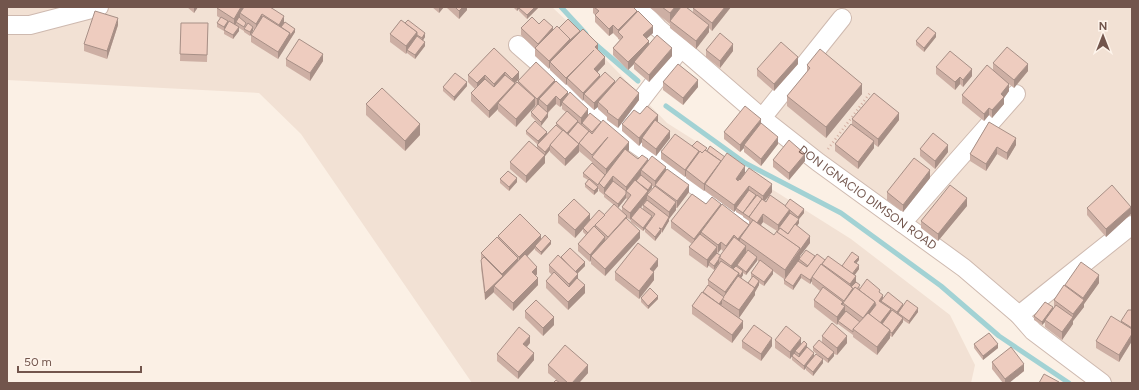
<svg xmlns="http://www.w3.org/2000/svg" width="1139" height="390" viewBox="0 0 1139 390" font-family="Figtree,sans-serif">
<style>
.residential{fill:#f2e1d4}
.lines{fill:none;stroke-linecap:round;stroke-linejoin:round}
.stream{stroke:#a2d2d4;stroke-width:5}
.minor-casing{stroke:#ceb9af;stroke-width:20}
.path{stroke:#d3afa2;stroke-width:2.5;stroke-dasharray:1 3;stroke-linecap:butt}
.minor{stroke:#fff;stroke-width:18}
.wall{fill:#cdafa4;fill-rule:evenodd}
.shaded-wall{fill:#a78f86}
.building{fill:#eeccbf;stroke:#a78f86}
.labels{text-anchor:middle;stroke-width:4;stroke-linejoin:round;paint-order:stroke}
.street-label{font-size:12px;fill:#72554c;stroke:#fef4eb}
</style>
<rect width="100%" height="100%" fill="#fbf0e5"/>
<!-- residential -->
<g class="residential">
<path d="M7 7H552L587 40 667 123 851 239 950 315 975 365 971 383H472L301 134 259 93 7 80Z"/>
<path d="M646 7H1132V383H1113L1039 326 972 268 759 106Z"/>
</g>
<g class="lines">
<!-- stream -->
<g class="stream">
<path d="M561 7 586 34"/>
<path d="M594 43 638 81"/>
<path d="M666 106 745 163 841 213 941 286 999 336 1069 383"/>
</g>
<defs>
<g id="minor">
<path id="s1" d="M638 7 658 28 762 118 818 162 964 268 1019 315 1033 331 1102 383"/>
<path d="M7 25H30L99 7"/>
<path d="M518 45 617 131 745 220"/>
<path d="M762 118 842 18"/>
<path d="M617 131 681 48"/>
<path d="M902 223 1016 94"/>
<path d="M1019 315 1132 225"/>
</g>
</defs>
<!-- minor casing -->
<use href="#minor" class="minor-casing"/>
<!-- path -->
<path class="path" d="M828 149 870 93"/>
<!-- minor -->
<use href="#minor" class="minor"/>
</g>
<!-- wall -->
<g class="wall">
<path d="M187 7H198L194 13Z"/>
<path d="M270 7 284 22 295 32 278 59 251 42V35L254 30 253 29 250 36 244 32V30V31L239 28V31L233 39 224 34V31L217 27V23L220 18 217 16V8Z"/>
<path d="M432 7H444L439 13Z"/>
<path d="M446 7H467V10L459 19Z"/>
<path d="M513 7H539L527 19 519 11V8L517 11Z"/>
<path d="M593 7H633L653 33 647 38 649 44 672 56 649 82 634 69V64L628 70 613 55V48L620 40 618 39V38L613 33 609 36 595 22V15L593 13Z"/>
<path d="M649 7H686L693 13V8L731 7 712 31 709 28V32L696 49 670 28V23V24Z"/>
<path d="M401 20 425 37 423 40 425 46 415 59 407 53V52L406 54 390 42V34Z"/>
<path d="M181 23H208L207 62 180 61Z"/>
<path d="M539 24 553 29 559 28 580 32 598 50 605 64 597 72 600 77 615 82 639 100 618 128 607 120V117L598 109V107L594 110 584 101V99L583 101 567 85V84L566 85 550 70V67L549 69 535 56V49L521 35V28Z"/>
<path d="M118 25 107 59 84 51V44Z"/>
<path d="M936 37 924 52 916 45V41Z"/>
<path d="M494 48 519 79 515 83V85L518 83V81L555 82 588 115 629 150 628 151 638 159 648 161 666 170 689 192 677 208H676V210L669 219V221L661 233 655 241 645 232V229L643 231 631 222V220L627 218V219L640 238 605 276 591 264V260L590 262 578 251V244L586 235 583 232V229L575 238 558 223V215L590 220 605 215 614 205 604 197V195L599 191V189H598V191L594 195 585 187V184L588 180 583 177V173L592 163V162L579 151V152L565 166 550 152V150L545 156V163L526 183 510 169V162L537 148V144L526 134V131L547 134 556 125V123L566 112 562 109V105L560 107 556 104 548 113V117L541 126 531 116V112L536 106 535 105V106L516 127 498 111V109L489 118 471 101V93L475 89 468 82V75ZM652 186 654 187 648 194V193L652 188ZM626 198 627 199 622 207V211L618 208ZM644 204 643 205V209L653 217 652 219 641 208Z"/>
<path d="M706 50 733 51 720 68 706 57Z"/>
<path d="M286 59 323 61 310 81 286 66Z"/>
<path d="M993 63 1028 71 1014 88 1009 84V91L1004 98V104L992 118 989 115 984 121 962 103V95L993 70Z"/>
<path d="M798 64 774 91 757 76V69Z"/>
<path d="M807 65 862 94 826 138 787 106V96L807 72Z"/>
<path d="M936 67 972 76 963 87 960 84 955 90 936 74Z"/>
<path d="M663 82 698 87 683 105 663 90Z"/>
<path d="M467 86 454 101 443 91V87Z"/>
<path d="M366 104 420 135 405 151 366 115Z"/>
<path d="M640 114 658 122 670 138 656 156 642 146V142L639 146 622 131V124Z"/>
<path d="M852 119 899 120 878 147 874 144V148L858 169 835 151V144L852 125Z"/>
<path d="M989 122 1016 145 1007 160 997 154 986 171 970 161V154Z"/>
<path d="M761 124 778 144 761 166 744 152V148L740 152 724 139V132Z"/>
<path d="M692 146 707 150 745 173 772 192 765 201 785 206 804 213 799 219V223L797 226 810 243 800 256V258L815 257 825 260 842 266 859 260 856 263 859 269 854 275 856 282 860 288 880 293 883 298 918 312 909 324 903 320V322L892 337 890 336V338L877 355 853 337V335L838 324V323L837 325 814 307V300L820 291 812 284V281L810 284 801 278 793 290 784 284V279L773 271V274L764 286 759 283V285L755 292V295L739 318 743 328 732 343 692 314V306L708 286V280L719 263 714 270 709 266V265L707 268 689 255V247L692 244 671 228V221L706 204 721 206 749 224V221L743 217V215V216L736 212V210L734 212 705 191V190L704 191 686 178V176L685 177 661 159V152ZM763 222 777 231 774 235 761 225ZM721 249 724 252 721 256 717 253V252L718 253ZM757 260 759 262 751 273V277L752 278 748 283 741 278 743 275V273L746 275 757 261Z"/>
<path d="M920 149 948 152 935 169 920 156Z"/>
<path d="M773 160 805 161 789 180 773 167Z"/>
<path d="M930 178 903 212 887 200V192Z"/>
<path d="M500 179 517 182 509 191 500 183Z"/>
<path d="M967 206 938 241 921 228V221Z"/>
<path d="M1087 208 1131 214 1106 237 1087 215Z"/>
<path d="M498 236 541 239 551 244 541 255 535 250V248L527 257 537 274 536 276 538 285 513 311 494 293V292L485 300 481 268V253L498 238Z"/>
<path d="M561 257 585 266 577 274 578 279 585 293 568 310 546 288V281L552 275 549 272V265Z"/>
<path d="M658 266 653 272 654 280 639 299 615 280V272Z"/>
<path d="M1099 283 1084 304V307L1073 321V324L1062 340 1045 327V322L1042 325 1034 320V316L1053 309 1054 307V300L1065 286V285Z"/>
<path d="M641 298 658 299 648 309 641 302Z"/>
<path d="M1132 310V341L1119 362 1096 348V341L1121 322V321Z"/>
<path d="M525 311 554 325 543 336 525 318Z"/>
<path d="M822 336 847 343 837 355 834 354V356L828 363 813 351V347L822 342Z"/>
<path d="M775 340 801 344 807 347 814 356 823 363 813 376 806 370V368L804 370 792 360V356L790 359 775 348Z"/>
<path d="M742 341 772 346 761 361 742 348Z"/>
<path d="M530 343 527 347 534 360 518 379 497 361V354Z"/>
<path d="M974 344 998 348 983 360 974 348Z"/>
<path d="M992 362 1024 371 1009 383H1003L992 369Z"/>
<path d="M548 365 588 373 579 383H553H560L548 373Z"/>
</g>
<!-- shaded-wall -->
<g class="shaded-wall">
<path d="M194 7H198L194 13Z"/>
<path d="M241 7H246L240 13V17L236 22V24L234 26V19Z"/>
<path d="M439 7H444L439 13Z"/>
<path d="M463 7H467V10L459 19V11Z"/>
<path d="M517 7H521L517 11Z"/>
<path d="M535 7H539L527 19V15Z"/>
<path d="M675 7H683L670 21V24V13Z"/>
<path d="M725 7H731L712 31V23Z"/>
<path d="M637 11V18L618 32V38V30Z"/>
<path d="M262 14V21L256 31V24Z"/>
<path d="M284 16V24L279 32V25Z"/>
<path d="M118 18V25L107 59V51Z"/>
<path d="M228 21V25L224 30V31V27Z"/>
<path d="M613 25V33L609 36V29Z"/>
<path d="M709 25V32L696 49V41Z"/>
<path d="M653 26V33L643 42V35Z"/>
<path d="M239 27V31L233 39V35Z"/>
<path d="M253 27V31L250 36V32Z"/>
<path d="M553 27V35L538 51V44Z"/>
<path d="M295 29V32L278 59V52L290 33Z"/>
<path d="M580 31V35L550 62V67L549 69V61L570 39Z"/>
<path d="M417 32V39L407 50V52L406 54V46Z"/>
<path d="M425 33V37L422 42V38Z"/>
<path d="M936 33V37L924 52V48Z"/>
<path d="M649 41V48L634 62V64L628 70V62Z"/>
<path d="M425 42V46L415 59V55Z"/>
<path d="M598 44V51L595 47Z"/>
<path d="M733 44V51L720 68V61Z"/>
<path d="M672 48V56L649 82V75Z"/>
<path d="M594 50 567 78V84L566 85V78Z"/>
<path d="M323 54V61L310 81V73Z"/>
<path d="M605 57V64L594 76V69Z"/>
<path d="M798 57V64L774 91V84Z"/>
<path d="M1028 64V71L1014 88V80Z"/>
<path d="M972 69V76L963 87V80Z"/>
<path d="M505 72V80L494 91V84Z"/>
<path d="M519 72V79L512 86V79Z"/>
<path d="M485 75V83L477 91V83Z"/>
<path d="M600 75V82L584 94V99L583 101V93Z"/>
<path d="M960 77V84L955 90V82Z"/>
<path d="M555 80V88L539 99V104L537 107V99Z"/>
<path d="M698 80V87L683 105V98Z"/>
<path d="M615 81V88L598 102V107L594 110V103Z"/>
<path d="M467 82V86L454 101V97Z"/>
<path d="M515 83V91L498 103V109L489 118V111Z"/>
<path d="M862 84V94L826 138V127Z"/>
<path d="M1009 84V91L1004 98V104L992 118V110L1001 94Z"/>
<path d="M568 92V99L562 102V105L560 107V100Z"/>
<path d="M639 93V100L618 128V120Z"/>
<path d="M556 96V104L547 113V106Z"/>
<path d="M535 98V106L516 127V119Z"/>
<path d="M989 108V115L984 121V114Z"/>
<path d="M588 109V116L582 123V124L581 125V118Z"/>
<path d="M548 113V117L541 126V122Z"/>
<path d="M899 113V120L878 147V139Z"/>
<path d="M658 115V122L644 140 642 138V142L639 146V138Z"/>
<path d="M761 119V127L744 145V148L740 152V145Z"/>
<path d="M578 121V125L567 137V133Z"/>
<path d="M420 124V135L405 151V141Z"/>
<path d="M670 131V138L656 156V149Z"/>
<path d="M547 132V136L538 145V141Z"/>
<path d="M778 137V144L761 166V159Z"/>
<path d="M1016 138V145L1007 160V153Z"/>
<path d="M874 141V148L858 169V162Z"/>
<path d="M629 142V150L606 176V169Z"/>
<path d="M579 144V152L565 166V159Z"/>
<path d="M948 145V152L935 169V161Z"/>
<path d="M550 146V150L545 156V152Z"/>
<path d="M997 147V154L986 171V164Z"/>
<path d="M699 151V159L686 170V176L685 177V170Z"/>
<path d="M805 154V161L789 180V173Z"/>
<path d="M545 155V163L526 183V176Z"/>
<path d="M648 159V167L641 170V175L627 192 626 191V194V187Z"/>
<path d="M721 161V163L705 184V190L704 191V184Z"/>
<path d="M745 166V173L736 186V179Z"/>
<path d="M666 167V174L655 185V181Z"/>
<path d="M930 170V178L903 212V205Z"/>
<path d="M613 176V184L604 193V195V188Z"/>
<path d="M517 178V182L509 191V187Z"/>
<path d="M652 184V188L648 193V196L647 195V199L632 219 631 218 630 221V213Z"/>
<path d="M772 184V192L763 203V196Z"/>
<path d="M689 185V192L677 208V201Z"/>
<path d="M749 186V193L736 208V210L734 212V205Z"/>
<path d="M598 187V191L594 195V191Z"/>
<path d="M626 194V198L618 208V204Z"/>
<path d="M756 195V199L743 213V216V213Z"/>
<path d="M967 198V206L938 241V234Z"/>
<path d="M676 202V210L669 219V221L662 233V229L669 217V212Z"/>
<path d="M721 204V212L701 232V238L694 246V239Z"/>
<path d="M1131 207V214L1106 237V229Z"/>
<path d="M790 209V217L778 229V225Z"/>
<path d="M804 209V213L799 219V223L787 240V236L798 220V217Z"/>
<path d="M590 214V221L583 228V229L575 238V230Z"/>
<path d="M763 214V222L757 230V223Z"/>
<path d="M627 216V223L608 244V237Z"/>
<path d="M652 216V220L643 231V228Z"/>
<path d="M749 225V232L740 238V243L738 246V239Z"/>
<path d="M661 229V233L655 241V237Z"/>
<path d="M640 231V238L605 276V269Z"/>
<path d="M541 235V242L535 246V248L519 264V257Z"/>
<path d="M734 235V243L726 253V246Z"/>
<path d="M810 236V243L800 256V259H799V261L785 280V270Z"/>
<path d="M605 237V245L591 256V260L590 262V255Z"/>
<path d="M551 241V244L541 255V252Z"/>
<path d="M721 242V249L718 253V245Z"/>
<path d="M746 246V253L731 274V266Z"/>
<path d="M717 247V255L709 262V265L707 268V260Z"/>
<path d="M757 257V261L746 275V272Z"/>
<path d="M859 257V260L854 266V262Z"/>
<path d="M518 258V265L494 286V292L485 300V293L502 276V274Z"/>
<path d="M658 259V266L650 276V269Z"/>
<path d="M719 259V263L714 270V266Z"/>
<path d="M585 262V266L575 276V272Z"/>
<path d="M859 265V269L852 279V275Z"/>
<path d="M537 267V274L532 280V272Z"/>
<path d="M773 270V274L764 286V282Z"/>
<path d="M743 271V275L740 280V276Z"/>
<path d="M654 272V280L639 299V291Z"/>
<path d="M739 273V281L725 300V292Z"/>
<path d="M578 274V282L569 291V284Z"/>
<path d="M801 274V278L793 290V286Z"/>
<path d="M1099 275V283L1084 304V307L1073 321V314L1083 301V298Z"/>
<path d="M856 276V284L850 292V284Z"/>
<path d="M538 278V285L513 311V303Z"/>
<path d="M812 278V281L810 284V280Z"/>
<path d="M759 281V285L755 292V295L739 318V310Z"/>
<path d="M585 285V293L568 310V302Z"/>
<path d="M853 288V296L844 304V301Z"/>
<path d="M883 295V299L879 305V301Z"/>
<path d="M658 296V299L648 309V306Z"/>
<path d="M722 300V304L718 308V305Z"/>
<path d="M843 302V309L845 306V314L838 321V323L837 325V317L841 304Z"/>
<path d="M875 302V309L863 325V318Z"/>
<path d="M903 304V308L898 313V315L897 316V312Z"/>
<path d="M1053 307V311L1045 320V322L1042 325V322Z"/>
<path d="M918 308V312L909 324V321Z"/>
<path d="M891 309V313L882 325 879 324Z"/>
<path d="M554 317V325L543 336V328Z"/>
<path d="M1073 317V324L1062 340V332Z"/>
<path d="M903 318V322L892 337V333Z"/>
<path d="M743 321V328L732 343V335Z"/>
<path d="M890 330V338L877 355V347Z"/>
<path d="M1132 334V341L1119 362V355Z"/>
<path d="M530 336V343L523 351V344Z"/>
<path d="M847 336V343L837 355V348Z"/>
<path d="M772 338V346L761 361V354Z"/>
<path d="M801 338V345L790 359V352Z"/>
<path d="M807 344V347L799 358V354Z"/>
<path d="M998 344V348L983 360V356Z"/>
<path d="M834 352V356L828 363V359Z"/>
<path d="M534 353V360L518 379V372Z"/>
<path d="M814 353V357L806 366V368L804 370V366Z"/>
<path d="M823 359V363L813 376V372Z"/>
<path d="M1024 364V371L1009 383H1005V379Z"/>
<path d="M588 365V373L579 383H572Z"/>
</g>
<!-- building -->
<g class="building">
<path d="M218 7H241L234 19 217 8Z"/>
<path d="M244 7H270L284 16 279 25 262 14 256 24 240 13Z"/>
<path d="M455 7H463L459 11Z"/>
<path d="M520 7H535L527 15 519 8Z"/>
<path d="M594 7H633L637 11 618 30 613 25 609 29 595 15 599 11Z"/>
<path d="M662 7H675L670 13Z"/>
<path d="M681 7H686L709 25 696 41 670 21Z"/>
<path d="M694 7H725L712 23 693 8Z"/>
<path d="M95 11 118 18 107 51 84 44Z"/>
<path d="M638 11 653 26 643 35 649 41 628 62 613 48 623 37 618 32Z"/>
<path d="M263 16 290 33 278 52 251 35Z"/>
<path d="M221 17 228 21 224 27 217 23Z"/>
<path d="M239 17 246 23 244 27 236 22Z"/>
<path d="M532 17 539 24 544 19 553 27 538 44 521 28Z"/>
<path d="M568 19 580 31 570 40V39L559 28Z"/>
<path d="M401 20 417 32 406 46 390 34Z"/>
<path d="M408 20 425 33 422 38 417 35V32L405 23Z"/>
<path d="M229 21 239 27 233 35 224 30Z"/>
<path d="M285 22 295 29 290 36V33L281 27Z"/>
<path d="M181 23H208L207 55 180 54Z"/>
<path d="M248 23 253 27 250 32 244 29Z"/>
<path d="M557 26 570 39 549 61 535 48Z"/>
<path d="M928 27 936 33 924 48 916 41Z"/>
<path d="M583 29 598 44 595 47 605 57 594 69 600 75 583 93 567 78 594 50 566 78 550 62Z"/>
<path d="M720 33 733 44 720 61 706 50Z"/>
<path d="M657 35 672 48 649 75 634 62Z"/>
<path d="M417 36 425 42 415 55 407 50Z"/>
<path d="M299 39 323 54 310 73 286 59Z"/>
<path d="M781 42 798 57 774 84 757 69Z"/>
<path d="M1007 47 1028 64 1014 80 993 63Z"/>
<path d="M494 48 519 72 512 79 505 72 494 84 485 75 477 83 468 75Z"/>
<path d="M820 49 862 84 826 127 787 96 810 68 807 65Z"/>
<path d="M950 51 972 69 963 80 960 77 955 82 936 67Z"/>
<path d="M536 62 555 80 537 99 518 81Z"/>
<path d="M678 64 698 80 683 98 663 82Z"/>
<path d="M987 65 1009 84 1001 94 1004 97 992 110 989 108 984 114 962 95Z"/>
<path d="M605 72 615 81 594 103 584 94Z"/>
<path d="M455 73 467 82 454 97 443 87Z"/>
<path d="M505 75 515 83 489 111 471 93 485 79 494 87Z"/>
<path d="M620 77 639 93 618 120 607 112 608 111 598 102Z"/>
<path d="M556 81 568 92 560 100 556 96 547 106 539 99Z"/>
<path d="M517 82 535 98 516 119 498 103Z"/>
<path d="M382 88 420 124 405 141 366 104Z"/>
<path d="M570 92 588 109 581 118 562 102Z"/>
<path d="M874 93 899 113 878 139 852 119Z"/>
<path d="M538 104 548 113 541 122 531 112Z"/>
<path d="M647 106 658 115 639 138 622 124 634 110 640 114Z"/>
<path d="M745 106 761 119 740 145 724 132Z"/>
<path d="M567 111 578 121 567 133 556 123Z"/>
<path d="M590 113 601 122 592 132 582 123Z"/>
<path d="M603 120 629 142 606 169 592 157 608 137 592 155 579 143 589 131 592 134Z"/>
<path d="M655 120 670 131 656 149 642 138Z"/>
<path d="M535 121 547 132 538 141 526 131Z"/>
<path d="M578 122 590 132 589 131 579 143V144L568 134Z"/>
<path d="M989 122 1016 138 1007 153 997 147 986 164 970 154Z"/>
<path d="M761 123 778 137 761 159 744 145Z"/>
<path d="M851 124 874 141 858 162 835 144Z"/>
<path d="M556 125 563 131 550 145V146L545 152 537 145Z"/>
<path d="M563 130 579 144 565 159 550 145Z"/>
<path d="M933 133 948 145 935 161 920 149Z"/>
<path d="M675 134 699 151 685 170 661 152Z"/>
<path d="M789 140 805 154 789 173 773 160Z"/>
<path d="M529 141 545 155 526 176 510 162Z"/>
<path d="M697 141 707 148 702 153 700 151 699 153V151L692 146Z"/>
<path d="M710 146 725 157 721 163V161L707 151Z"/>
<path d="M625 149 638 159 642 155 648 159 626 187 613 176 604 188 599 183Z"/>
<path d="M705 150 721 161 704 184 686 170 700 151 702 153Z"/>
<path d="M727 153 745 166 736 179 738 181 739 179 740 180 749 168 772 184 763 196 749 186 734 205 705 184Z"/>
<path d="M652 156 666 167 655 181 641 170Z"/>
<path d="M914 158 930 170 903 205 887 192Z"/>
<path d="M592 163 605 175 599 183 598 185 583 173Z"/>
<path d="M667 169 689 185 677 201 655 185Z"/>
<path d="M508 171 517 178 509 187 500 179Z"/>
<path d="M641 175 652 184 648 190 636 181Z"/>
<path d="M589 179 598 187 594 191 585 184Z"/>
<path d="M635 180 648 191 630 213 622 207 631 195 626 191Z"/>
<path d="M613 181 626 191V194L618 204 604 193Z"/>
<path d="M950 185 967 198 938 234 921 221Z"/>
<path d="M1112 185 1131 207 1106 229 1087 208Z"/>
<path d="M655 186 676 202 669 212 647 195Z"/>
<path d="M749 190 756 195 743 213 736 208Z"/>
<path d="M692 194 706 204 712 197 721 204 694 239 671 221Z"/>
<path d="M757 195 762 199 749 217 743 213Z"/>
<path d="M770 195 790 209 778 225 763 214 757 223 749 217 762 199 766 202Z"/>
<path d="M574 199 590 214 575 230 558 215Z"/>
<path d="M790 199 804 209 798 217 785 206Z"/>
<path d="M647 200 669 217 662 229 659 228 661 229 655 237 645 228 655 214 643 205Z"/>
<path d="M614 204 627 216 608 237 595 225Z"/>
<path d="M722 204 749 225 738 239 734 235 726 246 721 242 718 245 701 232Z"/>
<path d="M640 207 652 216 643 228 631 218Z"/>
<path d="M599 210 605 215 595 225V227L594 226 588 233 583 228Z"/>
<path d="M790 213 799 219 788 234 780 228 779 230 778 229Z"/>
<path d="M520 214 541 235 519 257 498 236Z"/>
<path d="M626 218 640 231 605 269 591 256Z"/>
<path d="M753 220 774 235 777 231 800 248 785 270 740 238Z"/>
<path d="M795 224 810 236 800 250V248L777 232 780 228 788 234Z"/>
<path d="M594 226 605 237 590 255 578 244Z"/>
<path d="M700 234 717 247 707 260 689 247Z"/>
<path d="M545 235 551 241 541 252 535 246Z"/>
<path d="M497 237 518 258 502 274 481 253Z"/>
<path d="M734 237 746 246 731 266 719 257Z"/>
<path d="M638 243 658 259 650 269 654 272 639 291 615 272Z"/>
<path d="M570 248 585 262 575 272 561 257Z"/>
<path d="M748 250 757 257 746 272 737 265Z"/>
<path d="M806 250 815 256 808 266 799 259Z"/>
<path d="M852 252 859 257 854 262 859 265 852 274 842 266Z"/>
<path d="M717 253 721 256 719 257V259L714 266 709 262Z"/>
<path d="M525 254 537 267 532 272 538 278 513 303 494 286Z"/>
<path d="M817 254 825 260 810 280 801 274 793 286 784 280 798 261 807 267Z"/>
<path d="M558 255 578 274 569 284 549 265Z"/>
<path d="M828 256 856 276 850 284 822 264Z"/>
<path d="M484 257 503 276 485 293 481 260Z"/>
<path d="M760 260 773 270 764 282 751 273Z"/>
<path d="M721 261 739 273 725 292 708 280Z"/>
<path d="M1081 262 1099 275 1083 298 1065 285Z"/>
<path d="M821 264 853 288 844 301 812 277Z"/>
<path d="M736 266 743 271 740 276 739 275V273L733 269Z"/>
<path d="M554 272 569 287 577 278 585 285 568 302 546 281Z"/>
<path d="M738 276 755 288 739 310 722 299Z"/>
<path d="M753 276 759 281 754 289 755 288 748 283Z"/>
<path d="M867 279 880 290 879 292 883 295 879 301 891 309 880 323 869 314 876 305 875 303V302L859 290Z"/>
<path d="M856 282 860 285 857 289 855 287 854 289 851 287Z"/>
<path d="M708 285 724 297 719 304 703 292Z"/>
<path d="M1064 285 1084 300 1073 314 1054 300Z"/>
<path d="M823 287 843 302 841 304 845 306 837 317 814 300Z"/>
<path d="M855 287 875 302 863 318 843 303Z"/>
<path d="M650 288 658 296 648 306 641 298Z"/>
<path d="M702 292 743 321 732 335 692 306Z"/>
<path d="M888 292 903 304 897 312 881 301Z"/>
<path d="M536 300 554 317 543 328 525 311Z"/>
<path d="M907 300 918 308 909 321 898 313Z"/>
<path d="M1045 302 1053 307 1042 322 1034 316Z"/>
<path d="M1056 305 1073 317 1062 332 1045 320Z"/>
<path d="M892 310 903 318 892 333 890 332V330L882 324Z"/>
<path d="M1128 310H1132V328L1121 321Z"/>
<path d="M846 311 860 322 853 329V332L838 321Z"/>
<path d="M868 313 890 330 877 347 853 329Z"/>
<path d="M1111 316 1132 329V334L1119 355 1096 341Z"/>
<path d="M832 323 847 336 837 348 822 336Z"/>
<path d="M754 325 772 338 761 354 742 341Z"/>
<path d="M786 326 801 338 790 352 775 340Z"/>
<path d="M519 327 530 336 523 344 534 353 518 372 497 354Z"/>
<path d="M989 333 998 344 983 356 974 344Z"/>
<path d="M819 340 834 352 828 359 813 347Z"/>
<path d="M804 341 807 344 799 354 795 351Z"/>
<path d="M565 345 588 365 572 383H568L548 365Z"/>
<path d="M807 347 814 353 804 366 792 356 794 353 799 357Z"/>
<path d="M1011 347 1024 364 1005 379 992 362Z"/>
<path d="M816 354 823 359 813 372 806 366Z"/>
<path d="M1044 374 1059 382 1058 383H1039Z"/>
<path d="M556 380 560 383H553Z"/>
</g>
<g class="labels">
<!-- street labels -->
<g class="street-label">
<text dy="4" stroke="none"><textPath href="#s1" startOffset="299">DON IGNACIO DIMSON ROAD</textPath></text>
</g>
</g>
<!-- border -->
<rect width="1139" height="390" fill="none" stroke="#72554c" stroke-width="16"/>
<!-- north arrow -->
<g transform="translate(1103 36)" stroke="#fef4eb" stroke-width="3" paint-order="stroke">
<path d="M0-3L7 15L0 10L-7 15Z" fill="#72554c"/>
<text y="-6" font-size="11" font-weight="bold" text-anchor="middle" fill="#72554c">N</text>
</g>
<!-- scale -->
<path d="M18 366v6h123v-6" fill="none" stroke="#72554c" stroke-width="2"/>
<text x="24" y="366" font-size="12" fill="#72554c" stroke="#fef4eb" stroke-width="3" paint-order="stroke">50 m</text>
</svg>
